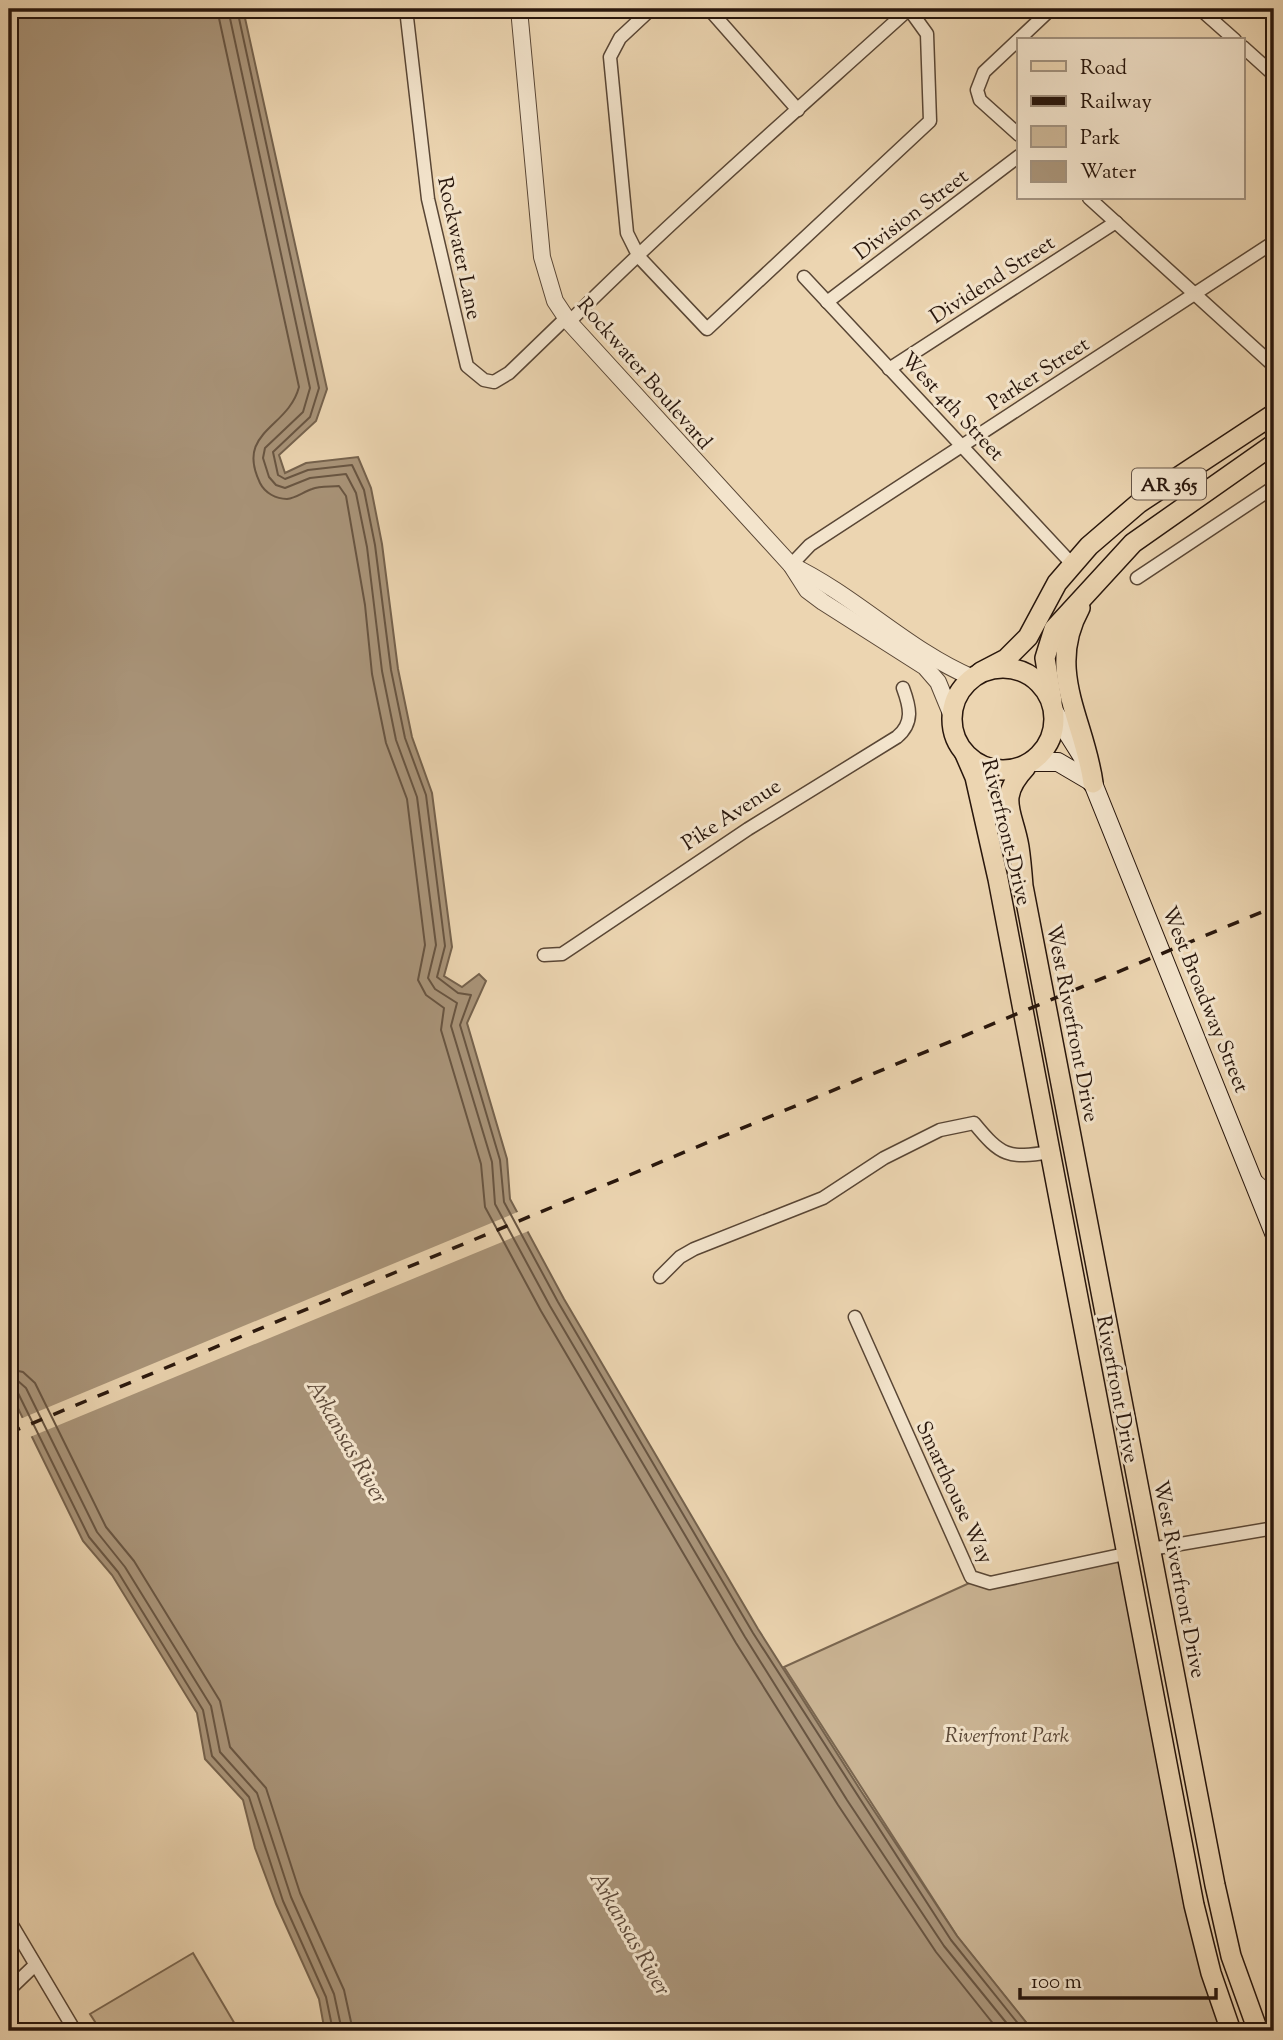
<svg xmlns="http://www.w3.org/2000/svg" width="1283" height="2040" viewBox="0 0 1283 2040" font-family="'Sorts Mill Goudy',serif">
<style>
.green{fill:#cbb595;stroke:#7a6650;stroke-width:2}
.water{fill:#a99479;stroke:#75624d;stroke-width:2}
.pier{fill:#ecd5b1}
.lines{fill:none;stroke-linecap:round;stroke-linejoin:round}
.shore{stroke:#685542;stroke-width:2}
.minor-casing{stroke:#594635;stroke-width:15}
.tertiary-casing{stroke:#594635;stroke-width:18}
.secondary-casing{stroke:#28160c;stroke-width:20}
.primary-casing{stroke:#28160c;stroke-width:22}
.minor{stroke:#f3e4cc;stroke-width:12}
.tertiary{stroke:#f3e4cc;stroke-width:16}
.secondary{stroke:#f3e4cc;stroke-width:18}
.primary{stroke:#ecd5b1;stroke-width:19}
.rail{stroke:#28160c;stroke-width:3.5;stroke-dasharray:12 12;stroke-linecap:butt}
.labels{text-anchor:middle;stroke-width:6;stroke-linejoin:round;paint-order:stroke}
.shield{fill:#f3e4cc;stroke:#655446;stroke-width:2}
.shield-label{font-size:19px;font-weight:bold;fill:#28160c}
.street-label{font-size:21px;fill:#28160c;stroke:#f3e4cc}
.park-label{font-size:21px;font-style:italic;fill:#594635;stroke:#f3e4cc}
.water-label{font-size:23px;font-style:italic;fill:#5c4838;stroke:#f3e4cc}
</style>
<rect width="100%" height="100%" fill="#ecd5b1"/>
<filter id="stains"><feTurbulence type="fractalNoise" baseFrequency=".00286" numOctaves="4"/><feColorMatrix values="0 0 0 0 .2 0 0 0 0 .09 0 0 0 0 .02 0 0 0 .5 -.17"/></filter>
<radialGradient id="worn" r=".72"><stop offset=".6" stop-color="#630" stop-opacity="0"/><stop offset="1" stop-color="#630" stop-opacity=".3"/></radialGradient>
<!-- green -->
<g class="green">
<path d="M1125 1554 1194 1905 1234 2031H1033L957 1936 784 1667 976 1580Z"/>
<path d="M193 1953 239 2031H101L90 2014Z"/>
</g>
<!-- water -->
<path class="water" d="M9 9H243L327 389 316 421 279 455 285 473 306 463 358 457 371 488 382 544 398 669 412 737 432 793 452 947 444 976 462 987 479 974 486 981 467 1023 507 1159 510 1199 564 1299 758 1629 861 1791 957 1936 1033 2031H335L324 2027 319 1999 276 1904 255 1848 243 1800 205 1759 197 1713 112 1575 83 1541 9 1390Z"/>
<!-- pier -->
<path class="pier" d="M520 1211 531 1230 30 1437 20 1419Z"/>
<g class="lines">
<!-- shore -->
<g class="shore">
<path d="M217 9 299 387C288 429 235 431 260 483 265 493 276 499 287 499 296 498 303 492 312 489 320 486 330 487 339 486L346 496 365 605 372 674 386 743 407 799 425 945 418 980 426 995 444 1008 441 1030 481 1164 485 1207 541 1311 736 1643 838 1805 936 1952 999 2031"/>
<path d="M228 9 310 388 303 412 265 448 263 458 269 477 276 485 285 488 310 478 346 474 356 493 367 547 382 671 396 740 417 797 436 945 428 978 435 989 457 1003 451 1026 492 1162 495 1204 550 1306 745 1637 847 1800 944 1946 1013 2031"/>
<path d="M237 9 319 388 310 417 273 452 278 475 285 479 308 470 352 465 364 490 375 545 391 670 405 738 426 795 445 946 437 977 458 993 471 995 460 1025 500 1160 504 1202 558 1302 753 1633 951 1940 1024 2031"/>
<path d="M9 1369 23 1372 35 1383 106 1527 134 1561 220 1701 230 1747 266 1788 300 1893 344 1990 353 2031"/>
<path d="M9 1380 18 1381 26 1388 97 1532 125 1567 211 1706 220 1752 257 1793 291 1897 334 1994 342 2031"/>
<path d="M9 1389 18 1393 89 1537 118 1572 203 1710 212 1756 249 1797 283 1901 326 1997 333 2031"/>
</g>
<defs>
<g id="minor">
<path d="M406 9 428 199 467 366 484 380 494 382 509 373 566 318"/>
<path d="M709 9 798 110"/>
<path d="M1200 9 1235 40"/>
<path d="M1243 47 1274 75"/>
<path d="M1019 135 980 100 977 90 984 72 1051 9"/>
<path d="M1089 198 1274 366"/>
<path d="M804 277 1072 564"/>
<path d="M827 302 1019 156"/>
<path d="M569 322C678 214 795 112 909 9L927 34 930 121 707 329 639 257 627 233 610 57 620 38 651 9"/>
<path d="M889 369 1116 222"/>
<path d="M791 565 810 545 1274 242"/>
<path d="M1137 578 1274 487"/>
<path d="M544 955 562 954 577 944 748 829 897 737C914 723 910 707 903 688"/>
<path d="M660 1277 680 1257 694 1249 823 1198 884 1158 940 1130 974 1123C1001 1156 1008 1159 1050 1152"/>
<path d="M855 1317 971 1577 990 1583 1125 1554"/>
<path d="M1151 1549 1274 1528"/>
<path d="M9 1920 75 2031"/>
<path d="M9 1990 35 1965"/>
</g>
<g id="tertiary">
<path d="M519 9 542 257 555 301 569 322 791 565 807 590 823 602 925 667 938 682 952 716"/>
<path d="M791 565C856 596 907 650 973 678"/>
<path d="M1256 1183 1274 1199"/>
</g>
<g id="secondary">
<path d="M1055 713 1082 756 1274 1233"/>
<path d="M1035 762H1058L1092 782"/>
</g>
<g id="primary">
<path d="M1080 608C1045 671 1085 721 1093 783"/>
<circle cx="1003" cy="719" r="51"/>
<path d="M981 672 1006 659 1028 637 1057 583 1089 546 1139 503 1274 414"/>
<path d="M1052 701 1045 658 1054 629 1133 543 1274 444"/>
<path d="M965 754 975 777 998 879 1194 1905 1211 1973 1231 2031"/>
<path d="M1026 767C996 799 1013 811 1019 847 1021 860 1022 873 1023 886L1215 1885 1231 1956 1258 2031"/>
</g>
</defs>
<!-- minor casing -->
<use href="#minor" class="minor-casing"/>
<!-- tertiary casing -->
<use href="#tertiary" class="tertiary-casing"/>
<!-- secondary casing -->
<use href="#secondary" class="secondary-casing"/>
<!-- primary casing -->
<use href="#primary" class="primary-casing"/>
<!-- minor -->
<use href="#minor" class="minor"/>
<!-- tertiary -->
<use href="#tertiary" class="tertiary"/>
<!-- secondary -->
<use href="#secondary" class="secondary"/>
<!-- primary -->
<use href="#primary" class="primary"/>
<!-- rail -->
<path class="rail" d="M9 1433 1274 907"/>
</g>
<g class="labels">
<!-- shield labels -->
<rect class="shield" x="1132" y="468.5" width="74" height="31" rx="5"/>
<g class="shield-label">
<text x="1169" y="491">AR 365</text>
</g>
<!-- street labels -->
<g class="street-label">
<text transform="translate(911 214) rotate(-37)" y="7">Division Street</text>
<text transform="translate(460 248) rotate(78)" y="7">Rockwater Lane</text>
<text transform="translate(992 279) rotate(-33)" y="7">Dividend Street</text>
<text transform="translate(645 373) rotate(49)" y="7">Rockwater Boulevard</text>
<text transform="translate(1038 373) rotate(-33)" y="7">Parker Street</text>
<text transform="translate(953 406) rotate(47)" y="7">West 4th Street</text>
<text transform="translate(731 814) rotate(-33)" y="7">Pike Avenue</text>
<text transform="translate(1007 832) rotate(76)" y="7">Riverfront Drive</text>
<text transform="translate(1206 999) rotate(68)" y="7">West Broadway Street</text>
<text transform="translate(1073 1023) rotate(79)" y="7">West Riverfront Drive</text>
<text transform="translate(1118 1389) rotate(79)" y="7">Riverfront Drive</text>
<text transform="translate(955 1492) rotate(65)" y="7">Smarthouse Way</text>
<text transform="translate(1180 1579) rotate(79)" y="7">West Riverfront Drive</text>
</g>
<!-- park labels -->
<g class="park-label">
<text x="1007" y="1742">Riverfront Park</text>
</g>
<!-- water labels -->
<g class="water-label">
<text transform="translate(348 1441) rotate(60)" y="8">Arkansas River</text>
<text transform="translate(631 1933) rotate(60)" y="8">Arkansas River</text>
</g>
</g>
<!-- margin -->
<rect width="1283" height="2040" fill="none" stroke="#ecd5b1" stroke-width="35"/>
<rect x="10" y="10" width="1262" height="2019" fill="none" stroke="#28160c" stroke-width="3.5"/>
<rect x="18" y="18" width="1248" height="2005" fill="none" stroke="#28160c" stroke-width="2"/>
<!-- legend -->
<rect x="1017" y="38" width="228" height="161" fill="#f3e4cc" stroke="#a2927f" stroke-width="2"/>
<rect x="1031" y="61" width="35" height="10" fill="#ecd5b1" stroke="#a2927f" stroke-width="2"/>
<text x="1080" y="74" font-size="21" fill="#28160c">Road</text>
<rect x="1031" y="96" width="35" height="10" fill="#28160c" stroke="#a2927f" stroke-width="2"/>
<text x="1080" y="108" font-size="21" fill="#28160c">Railway</text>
<rect x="1031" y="126" width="35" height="21" fill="#cbb595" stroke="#a2927f" stroke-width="2"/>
<text x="1080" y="144" font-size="21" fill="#28160c">Park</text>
<rect x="1031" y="161" width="35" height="21" fill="#a99479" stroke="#a2927f" stroke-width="2"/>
<text x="1080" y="178" font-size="21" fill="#28160c">Water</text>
<!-- scale -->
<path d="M1020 1988v10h196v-10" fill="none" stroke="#28160c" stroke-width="3.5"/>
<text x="1031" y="1988" font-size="21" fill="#28160c" stroke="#f3e4cc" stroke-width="5" paint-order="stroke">100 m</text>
<rect width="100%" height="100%" filter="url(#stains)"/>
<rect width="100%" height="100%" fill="url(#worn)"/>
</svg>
